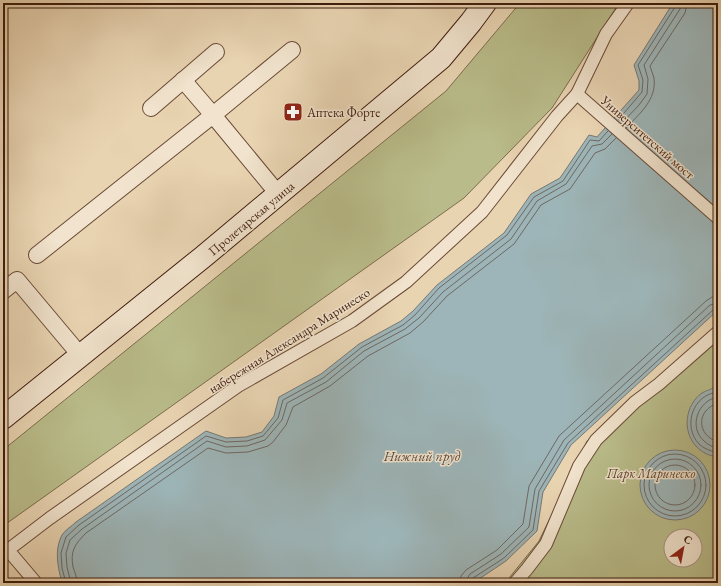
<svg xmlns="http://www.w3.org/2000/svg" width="721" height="586" viewBox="0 0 721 586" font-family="'EB Garamond',serif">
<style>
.green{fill:#b9bc8a;stroke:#7c6c4c;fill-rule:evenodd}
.water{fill:#9db5b8;stroke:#777874}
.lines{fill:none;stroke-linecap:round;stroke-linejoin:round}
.shore{stroke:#6e6862;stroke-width:1}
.pedestrian-casing{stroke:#6a4a36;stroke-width:14}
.minor-casing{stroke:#6a4a36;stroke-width:18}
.secondary-casing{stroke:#3f1c0d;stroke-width:24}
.pedestrian{stroke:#f1e3cd;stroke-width:12}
.minor{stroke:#f1e3cd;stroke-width:16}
.secondary{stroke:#f1e3cd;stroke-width:22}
.labels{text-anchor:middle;stroke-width:3;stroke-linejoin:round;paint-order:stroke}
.poi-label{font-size:13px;fill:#3f1c0d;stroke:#f1e3cd;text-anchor:start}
.street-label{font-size:13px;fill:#3f1c0d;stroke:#f1e3cd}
.park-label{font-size:13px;font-style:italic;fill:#5e442c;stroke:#f1e3cd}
.water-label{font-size:14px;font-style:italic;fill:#5b4a40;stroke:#f1e3cd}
</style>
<rect width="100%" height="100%" fill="#e9d4b2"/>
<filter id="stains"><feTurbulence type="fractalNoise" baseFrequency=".005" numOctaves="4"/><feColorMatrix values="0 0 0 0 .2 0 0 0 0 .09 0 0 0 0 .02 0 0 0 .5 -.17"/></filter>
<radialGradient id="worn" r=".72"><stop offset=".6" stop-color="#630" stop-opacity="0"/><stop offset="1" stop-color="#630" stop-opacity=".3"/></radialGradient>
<!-- green -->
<g class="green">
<path d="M520 3H619L552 108 464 198 3 526V450L446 91Z"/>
<path d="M718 326V577L705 583H505L539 541 587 441ZM671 536H695V560H671Z"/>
</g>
<!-- water -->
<g class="water">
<path d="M673 3H718V310L571 445 543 492 537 531 506 561 473 583H62C58 568 54 550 62 535 65 530 72 526 76 522L206 431 226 438 246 437 262 432 274 416 279 397 321 374 359 344 401 321 413 311 437 285 504 233 531 194 560 178 589 135 597 137 639 90V81L634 65Z"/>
<path d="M713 388H718V457C710 456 702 453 696 446 682 431 685 405 702 393 705 391 710 390 713 388Z"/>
<circle cx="675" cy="485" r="35"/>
</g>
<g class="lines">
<!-- shore -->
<g class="shore">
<path d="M618 120 642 92 643 80 638 65 675 7 676 3"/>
<path d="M621 124 639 105 647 94 648 79 644 65 680 9 681 3"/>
<path d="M626 128C639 114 657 100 654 78 653 74 651 70 650 66L685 13 687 3"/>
<path d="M718 392C693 394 682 426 699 444 704 449 711 451 718 453"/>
<path d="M718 397C698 400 688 427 704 441 708 445 713 447 718 448"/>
<path d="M718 403C696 410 696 435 718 442"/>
<circle cx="675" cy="485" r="31"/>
<circle cx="675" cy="485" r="26"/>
<circle cx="675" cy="485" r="20"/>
<path d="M66 583 62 568 61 553 66 537 79 525 206 436 226 442 247 441 263 436 278 418 283 400 323 378 362 347 403 325 415 315 439 288 507 235 534 197 563 181 590 140 599 141 608 131"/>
<path d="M71 583 67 567 66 553 70 540 82 529 207 441 226 447 247 446 265 440 282 420 287 403 326 382 364 351 405 329 419 318 443 292 511 239 537 201 566 184 592 146 602 144 612 134"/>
<path d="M77 583C77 577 75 573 73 567 70 551 75 544 86 533L208 448 226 453 248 452 268 446 273 442 286 425 293 407 330 386 368 356 410 333 423 322 447 296 514 244 541 205 570 189 595 153 605 149 616 138"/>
<path d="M460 583 461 576 466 570 497 550 523 524 529 486 559 436 706 301 712 297H718"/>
<path d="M466 583 467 579 470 574 501 554 529 527 535 489 564 440 710 305 718 303"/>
<path d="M471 583 473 578 504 558 533 530 539 491 568 443 714 309 718 308"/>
</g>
<defs>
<g id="pedestrian">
<path d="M577 94 718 218"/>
<path d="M36 583 8 550 50 518 238 386 352 321 406 282 482 212 557 116 577 94 606 34 628 3"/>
<path d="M515 583 527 569 546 544 579 466 596 440 635 402 659 384 718 332"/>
</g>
<g id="minor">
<path d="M151 108 216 52"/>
<path d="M279 195 213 115 292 50"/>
<path d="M37 255 213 115 183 80"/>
<path d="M3 291 17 280 80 355"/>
</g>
<path id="secondary" d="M3 418 203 257 441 58 471 22 485 3"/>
</defs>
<!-- pedestrian casing -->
<use href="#pedestrian" class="pedestrian-casing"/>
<!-- minor casing -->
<use href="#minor" class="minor-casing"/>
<!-- secondary casing -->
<use href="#secondary" class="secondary-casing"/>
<!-- pedestrian -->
<use href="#pedestrian" class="pedestrian"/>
<!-- minor -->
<use href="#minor" class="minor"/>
<!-- secondary -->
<use href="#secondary" class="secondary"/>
</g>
<!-- icons -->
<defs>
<symbol id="pharmacy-square" viewBox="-11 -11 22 22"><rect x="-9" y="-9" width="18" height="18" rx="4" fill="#8f2418" stroke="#f1e3cd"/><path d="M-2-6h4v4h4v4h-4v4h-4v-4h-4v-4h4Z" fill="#fff"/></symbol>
</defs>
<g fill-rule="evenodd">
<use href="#pharmacy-square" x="282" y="101" width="22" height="22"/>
</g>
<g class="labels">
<!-- poi labels -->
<g class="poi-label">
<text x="307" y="117">Аптека Форте</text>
</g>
<!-- street labels -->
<g class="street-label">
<text transform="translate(648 137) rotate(41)" y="5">Университетский мост</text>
<text transform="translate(251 218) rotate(-40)" y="5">Пролетарская улица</text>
<text transform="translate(289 340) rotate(-32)" y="5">набережная Александра Маринеско</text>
</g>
<!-- park labels -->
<g class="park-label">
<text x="651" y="478">Парк Маринеско</text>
</g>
<!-- water labels -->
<g class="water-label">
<text x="422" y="461">Нижний пруд</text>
</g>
</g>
<!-- margin -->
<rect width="721" height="586" fill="none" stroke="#e9d4b2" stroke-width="16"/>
<rect x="4" y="4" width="713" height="578" fill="none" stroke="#3f1c0d" stroke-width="2"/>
<rect x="8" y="8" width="705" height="570" fill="none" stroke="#3f1c0d"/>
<!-- north arrow -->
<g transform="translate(683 548) rotate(32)"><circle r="19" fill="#f1e3cd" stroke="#aa9380"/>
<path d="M0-3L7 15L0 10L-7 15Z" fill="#8f2418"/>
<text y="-6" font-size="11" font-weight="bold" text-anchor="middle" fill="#3f1c0d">С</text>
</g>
<rect width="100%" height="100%" filter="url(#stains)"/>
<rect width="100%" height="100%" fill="url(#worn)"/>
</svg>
